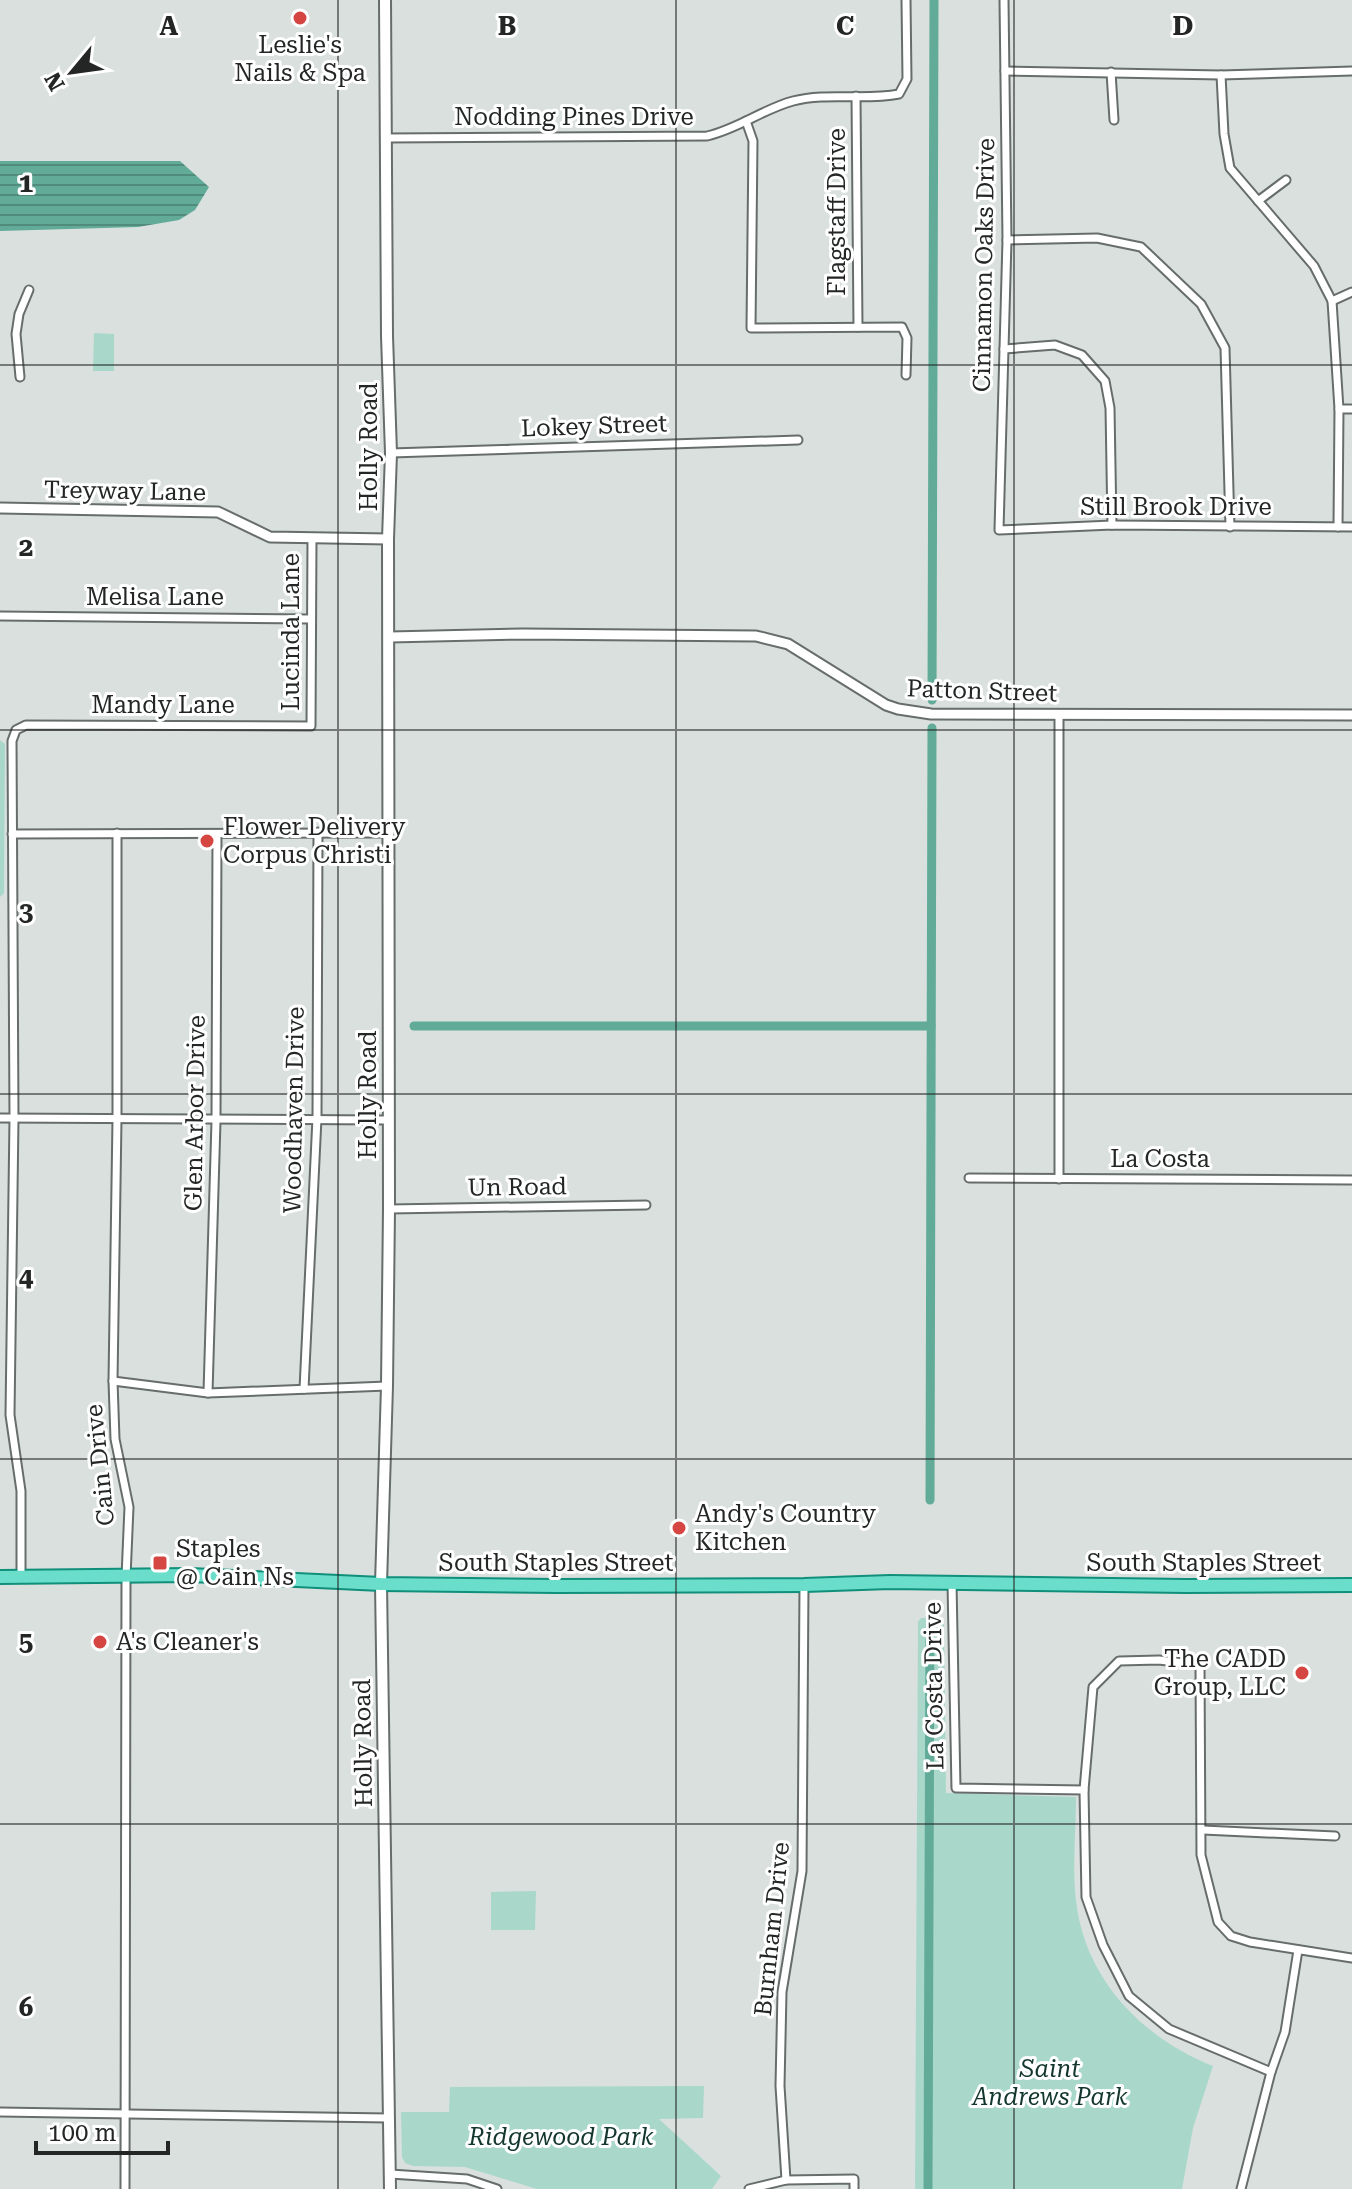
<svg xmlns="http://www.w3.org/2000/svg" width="1352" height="2189" viewBox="0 0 1352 2189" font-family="'Roboto Serif',serif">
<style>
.green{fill:#a9d8cb}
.water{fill:url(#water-rules)}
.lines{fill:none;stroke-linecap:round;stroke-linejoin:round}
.canal{stroke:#61ab98;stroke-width:9}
.minor-casing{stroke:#666d6b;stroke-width:11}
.tertiary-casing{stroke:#666d6b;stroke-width:13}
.secondary-casing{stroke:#666d6b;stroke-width:14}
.primary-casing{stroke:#108f7a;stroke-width:16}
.minor{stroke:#fff;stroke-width:7}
.tertiary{stroke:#fff;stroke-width:9}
.secondary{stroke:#fff;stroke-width:10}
.primary{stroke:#6adecb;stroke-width:12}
.grid{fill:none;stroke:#232625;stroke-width:2;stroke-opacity:0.55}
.poi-dot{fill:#d54642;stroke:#fff;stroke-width:3}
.labels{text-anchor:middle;stroke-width:6;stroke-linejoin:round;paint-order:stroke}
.poi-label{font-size:24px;fill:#232625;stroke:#fff;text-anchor:start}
.street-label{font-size:24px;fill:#232625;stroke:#fff}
.park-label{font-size:24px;font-style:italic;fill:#13372e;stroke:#fff}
.grid-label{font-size:26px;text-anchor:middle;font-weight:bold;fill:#232625;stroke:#fff;stroke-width:6;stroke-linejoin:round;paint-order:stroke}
</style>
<defs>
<pattern id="water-rules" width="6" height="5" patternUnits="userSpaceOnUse" patternTransform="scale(2)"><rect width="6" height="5" fill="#61ab98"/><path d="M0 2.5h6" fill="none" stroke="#508b7c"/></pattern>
</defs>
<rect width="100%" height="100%" fill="#d9e0de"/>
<!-- green -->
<g class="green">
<path d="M94 333 114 334V371H93Z"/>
<path d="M0 740 5 744 4 893 0 897Z"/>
<path d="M921 1618H936L944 1624 946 1793 1076 1797C1076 1831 1072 1867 1076 1901 1085 1979 1142 2038 1213 2066L1193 2128 1182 2189H915L918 1622Z"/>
<path d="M536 1891 535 1930H491V1892Z"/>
<path d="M704 2086 703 2118 659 2119 721 2176 712 2189H537L465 2167 413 2166 405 2163 402 2157 401 2112H449L450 2087Z"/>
</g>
<!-- water -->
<path class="water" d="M0 161H180L209 187 195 210 179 220 138 227 0 231Z"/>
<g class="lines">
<!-- canal -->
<g class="canal">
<path d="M932 700 934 0"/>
<path d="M414 1026H931"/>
<path d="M930 1500 932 728"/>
<path d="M928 2189 930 1617"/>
</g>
<defs>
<g id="minor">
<path d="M1004 0 1007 240 999 530 1112 525 1352 527"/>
<path d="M1005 71 1221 75 1352 71"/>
<path d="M1111 72 1114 120"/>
<path d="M1221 75 1224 134 1230 168 1314 266 1332 301 1339 409 1338 527"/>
<path d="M856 96 858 327"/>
<path d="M746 121 753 141 751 328 902 327 907 338 906 375"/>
<path d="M387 138 707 136C738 129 763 109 793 101 828 92 864 101 899 94L907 79 906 0"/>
<path d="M1258 201 1286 180"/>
<path d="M1007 240 1097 238 1141 247 1201 304 1225 348 1230 527"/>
<path d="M1332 301 1352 292"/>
<path d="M1004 349 1055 345 1082 355 1105 381 1110 408 1112 525"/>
<path d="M20 377 16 334 19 314 29 290"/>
<path d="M1339 409H1352"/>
<path d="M391 453 798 440"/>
<path d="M0 616 310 619"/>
<path d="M1059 714V1179"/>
<path d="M117 833V1119L113 1381 115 1439 129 1507 126 1577 125 2189"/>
<path d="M12 834 389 833"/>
<path d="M0 1118 387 1120"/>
<path d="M969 1178 1352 1180"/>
<path d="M389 1209 646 1205"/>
<path d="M113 1381 208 1393 387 1386"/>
<path d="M304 1389 317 1118 318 832"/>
<path d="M208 1393 216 1121 217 834"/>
<path d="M21 1577V1491L10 1415 14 1118 12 741 16 730 26 725 311 726 312 539"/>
<path d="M952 1583 956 1788 1084 1790"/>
<path d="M1203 1830 1335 1836"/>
<path d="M1271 2072 1169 2029 1129 1996 1103 1945 1086 1897 1084 1790 1093 1687 1119 1661 1159 1660 1200 1665 1201 1855 1218 1922 1231 1936 1250 1942 1352 1958"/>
<path d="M0 2112 388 2118"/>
<path d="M390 2174 467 2179 497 2189"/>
<path d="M786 2180 780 2086 782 1992 802 1871 804 1585"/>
<path d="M749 2189 786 2180 854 2179V2189"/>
<path d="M1241 2189 1271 2072 1285 2032 1298 1950"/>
</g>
<g id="tertiary">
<path d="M0 508 218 512 270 537 388 539"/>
<path d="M390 637 523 634 756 636 788 644 886 705 898 709 931 714 1352 715"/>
</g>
<path id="secondary" d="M385 0 387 336 391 453 388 539 389 1209 387 1386 381 1584 390 2189"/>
<path id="primary" d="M0 1577 190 1575 381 1584 557 1586 804 1585 890 1582 1186 1586 1352 1585"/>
</defs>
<!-- minor casing -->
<use href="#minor" class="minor-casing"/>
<!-- tertiary casing -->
<use href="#tertiary" class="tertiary-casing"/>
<!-- secondary casing -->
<use href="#secondary" class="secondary-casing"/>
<!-- primary casing -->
<use href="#primary" class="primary-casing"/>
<!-- minor -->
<use href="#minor" class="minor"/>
<!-- tertiary -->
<use href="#tertiary" class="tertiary"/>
<!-- secondary -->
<use href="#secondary" class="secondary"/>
<!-- primary -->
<use href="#primary" class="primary"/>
</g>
<!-- grid -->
<path class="grid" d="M338 0V2189M676 0V2189M1014 0V2189M0 365H1352M0 730H1352M0 1094H1352M0 1459H1352M0 1824H1352"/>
<!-- markers -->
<g class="poi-dot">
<circle cx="300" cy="18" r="8"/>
<circle cx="207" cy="841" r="8"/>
<circle cx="679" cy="1528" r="8"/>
<rect x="152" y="1555" width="16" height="16" rx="4"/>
<circle cx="100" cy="1642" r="8"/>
<circle cx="1302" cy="1673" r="8"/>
</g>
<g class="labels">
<!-- poi labels -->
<g class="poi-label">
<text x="300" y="53" text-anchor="middle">Leslie's<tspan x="300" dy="28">Nails &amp; Spa</tspan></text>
<text x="223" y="835">Flower Delivery<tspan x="223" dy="28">Corpus Christi</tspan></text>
<text x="695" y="1522">Andy's Country<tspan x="695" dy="28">Kitchen</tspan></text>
<text x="176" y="1557">Staples<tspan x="176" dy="28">@ Cain Ns</tspan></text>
<text x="116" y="1650">A's Cleaner's</text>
<text x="1286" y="1667" text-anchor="end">The CADD<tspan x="1286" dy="28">Group, LLC</tspan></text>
</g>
<!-- street labels -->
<g class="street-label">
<text x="574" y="125">Nodding Pines Drive</text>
<text transform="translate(837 212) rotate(-90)" y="8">Flagstaff Drive</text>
<text transform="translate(984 265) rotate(-89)" y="8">Cinnamon Oaks Drive</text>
<text transform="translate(594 426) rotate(-2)" y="8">Lokey Street</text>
<text transform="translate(369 447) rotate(-90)" y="8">Holly Road</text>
<text transform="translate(125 491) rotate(1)" y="8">Treyway Lane</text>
<text x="1176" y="515">Still Brook Drive</text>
<text x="155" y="605">Melisa Lane</text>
<text transform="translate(291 632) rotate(-90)" y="8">Lucinda Lane</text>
<text transform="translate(982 691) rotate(2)" y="8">Patton Street</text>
<text x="163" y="713">Mandy Lane</text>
<text transform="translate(368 1095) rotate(-90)" y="8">Holly Road</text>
<text transform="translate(294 1110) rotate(-89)" y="8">Woodhaven Drive</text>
<text transform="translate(195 1113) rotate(-89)" y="8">Glen Arbor Drive</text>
<text x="1160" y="1167">La Costa</text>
<text transform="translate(517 1187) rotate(-1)" y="8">Un Road</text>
<text transform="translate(100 1465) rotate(-96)" y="8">Cain Drive</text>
<text x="556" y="1571">South Staples Street</text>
<text x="1204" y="1571">South Staples Street</text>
<text transform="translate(934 1686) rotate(-91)" y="8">La Costa Drive</text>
<text transform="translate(363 1743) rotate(-91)" y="8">Holly Road</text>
<text transform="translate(772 1929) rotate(-84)" y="8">Burnham Drive</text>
</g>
<!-- park labels -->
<g class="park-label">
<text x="1050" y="2077">Saint<tspan x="1050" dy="28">Andrews Park</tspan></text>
<text x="561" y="2145">Ridgewood Park</text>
</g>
</g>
<g class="grid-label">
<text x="169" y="35">A</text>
<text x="507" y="35">B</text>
<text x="845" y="35">C</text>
<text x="1183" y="35">D</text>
<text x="26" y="192">1</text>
<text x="26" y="556">2</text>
<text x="26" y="921">3</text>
<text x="26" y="1286">4</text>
<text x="26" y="1651">5</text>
<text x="26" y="2016">6</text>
</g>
<!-- north arrow -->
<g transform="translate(72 72) rotate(241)" stroke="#ffffff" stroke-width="6" paint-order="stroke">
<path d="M0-6L14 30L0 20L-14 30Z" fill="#232625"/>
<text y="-12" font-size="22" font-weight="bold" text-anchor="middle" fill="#232625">N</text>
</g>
<!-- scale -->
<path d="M36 2141v12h132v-12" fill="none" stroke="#232625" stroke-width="4"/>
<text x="48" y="2141" font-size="24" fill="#232625" stroke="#ffffff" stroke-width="6" paint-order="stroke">100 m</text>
</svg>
